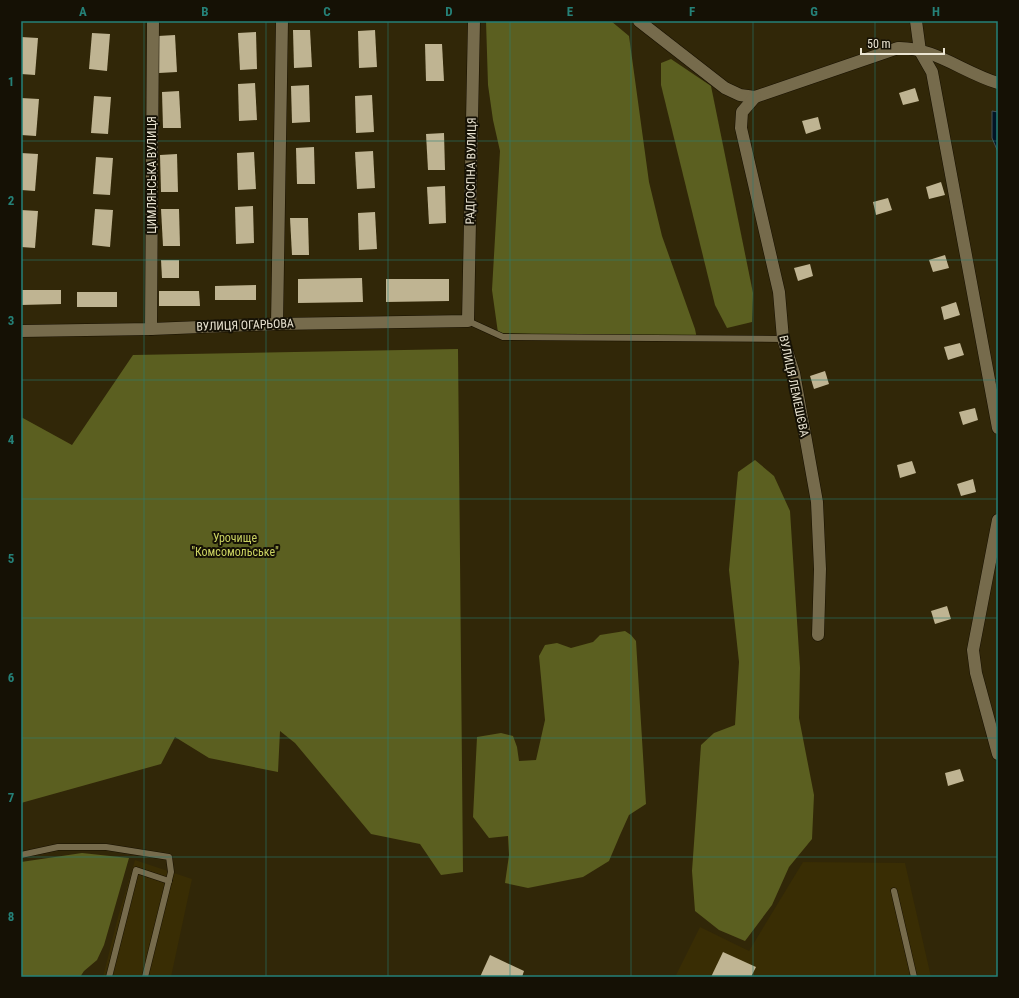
<svg xmlns="http://www.w3.org/2000/svg" width="1019" height="998" viewBox="0 0 1019 998" font-family="'Roboto Condensed',sans-serif">
<style>
.built{fill:#392d04}
.forest{fill:#5b5f20}
.water{fill:#021424;stroke:#485358}
.building{fill:#bfb492}
.lines{fill:none;stroke-linecap:round;stroke-linejoin:round}
.service-casing{stroke:#171000;stroke-width:7}
.minor-casing{stroke:#171000;stroke-width:13}
.service{stroke:#766b4c;stroke-width:6}
.minor{stroke:#766b4c;stroke-width:12}
.grid{fill:none;stroke:#258178;stroke-width:1;stroke-opacity:0.55}
.labels{text-anchor:middle;stroke-width:4;stroke-linejoin:round;paint-order:stroke}
.street-label{font-size:12px;fill:#ebe5d3;stroke:#151105}
.park-label{font-size:12px;fill:#cad261;stroke:#151105}
.neatline{fill:none;stroke:#258178;stroke-width:1.5}
.grid-label{font-size:13px;text-anchor:middle;font-weight:bold;fill:#258178}
</style>
<rect width="100%" height="100%" fill="#312708"/>
<!-- built -->
<g class="built">
<path d="M135 860 192 879 171 977H103L118 917Z"/>
<path d="M803 862 905 863 931 977H675L700 927 749 951Z"/>
</g>
<!-- forest -->
<g class="forest">
<path d="M486 21H611L629 36 649 182 662 236 695 329 697 339 498 333 492 290 500 151 493 120 488 85Z"/>
<path d="M671 59 711 86 753 293 752 322 727 328 715 305 661 85V63Z"/>
<path d="M458 349 463 872 441 875 420 844 371 834 295 743 280 731 278 772 209 758 175 737 161 764 21 803V417L72 445 133 355Z"/>
<path d="M755 460 774 476 790 511 800 668 799 718 814 795 812 839 789 867 772 905 745 941 719 930 695 911 692 871 701 745 714 733 735 725 739 662 729 570 738 472Z"/>
<path d="M625 631 631 635 636 641 646 804 629 815 620 835 609 861 583 877 528 888 505 883 509 855 508 836 489 838 473 817 477 737 501 733 513 736 517 747 519 761 536 760 545 720 539 656 545 645 557 643 571 648 593 642 600 635Z"/>
<path d="M82 853 129 858 104 945 97 960 84 971 80 977H21V862Z"/>
</g>
<!-- water -->
<path class="water" d="M992 111 998 112V152L992 138Z"/>
<!-- building -->
<g class="building">
<path d="M293 30H310L312 67 294 68Z"/>
<path d="M375 30 377 67 359 68 358 31Z"/>
<path d="M256 32 257 69 240 70 238 33Z"/>
<path d="M92 33 110 34 107 71 89 69Z"/>
<path d="M175 35 177 72 159 73 158 36Z"/>
<path d="M21 37 38 38 35 75 21 74Z"/>
<path d="M425 44H442L444 81H426Z"/>
<path d="M255 83 257 120 239 121 238 84Z"/>
<path d="M309 85 310 122 292 123 291 86Z"/>
<path d="M915 88 919 101 903 105 899 93Z"/>
<path d="M179 91 181 128H163L162 92Z"/>
<path d="M372 95 374 132 356 133 355 96Z"/>
<path d="M94 96 111 97 108 134 91 133Z"/>
<path d="M21 98 39 99 36 136 21 135Z"/>
<path d="M818 117 821 129 806 134 802 121Z"/>
<path d="M444 133 445 170H428L426 134Z"/>
<path d="M314 147 315 184H297L296 148Z"/>
<path d="M373 151 375 188 357 189 355 152Z"/>
<path d="M254 152 256 189 238 190 237 153Z"/>
<path d="M21 153 38 154 35 191 21 190Z"/>
<path d="M177 154 178 192H161L160 155Z"/>
<path d="M96 157 113 158 110 195 93 194Z"/>
<path d="M941 182 945 195 929 199 926 187Z"/>
<path d="M445 186 446 223 429 224 427 187Z"/>
<path d="M888 198 892 210 876 215 873 202Z"/>
<path d="M253 206 254 243 236 244 235 207Z"/>
<path d="M95 209 113 210 110 247 92 245Z"/>
<path d="M161 209H179L180 246H163Z"/>
<path d="M21 210 38 211 35 248 21 247Z"/>
<path d="M375 212 377 249 359 250 358 213Z"/>
<path d="M290 218H308L309 255H292Z"/>
<path d="M945 255 949 268 933 272 929 260Z"/>
<path d="M161 260H179V278H162Z"/>
<path d="M810 264 813 276 798 281 794 268Z"/>
<path d="M362 278 363 302 298 303V279Z"/>
<path d="M386 279H449V301L386 302Z"/>
<path d="M256 285V300H215V286Z"/>
<path d="M21 290H61V304L21 305Z"/>
<path d="M159 291H199L200 306H159Z"/>
<rect x="77" y="292" width="40" height="15"/>
<path d="M956 302 960 315 944 320 941 307Z"/>
<path d="M960 343 964 355 948 360 944 347Z"/>
<path d="M825 371 829 384 814 389 810 376Z"/>
<path d="M975 408 978 420 963 425 959 412Z"/>
<path d="M912 461 916 473 900 478 897 465Z"/>
<path d="M973 479 976 492 961 496 957 484Z"/>
<path d="M947 606 951 619 935 624 931 611Z"/>
<path d="M960 769 964 781 948 786 945 773Z"/>
<path d="M723 952 756 967 751 977H711Z"/>
<path d="M490 955 524 971 522 977H480Z"/>
</g>
<g class="lines">
<defs>
<g id="service">
<path d="M468 321 503 337 783 339"/>
<path d="M21 855 58 847H106L169 857 171 872 145 977"/>
<path d="M894 891 914 977"/>
<path d="M109 977 136 870 169 881"/>
</g>
<g id="minor">
<path d="M639 21 725 88 740 95 755 97 898 48C934 47 964 73 998 83"/>
<path d="M916 21 920 51 932 72 998 428"/>
<path d="M755 97 742 112 741 128 779 292 783 339 794 373 817 502 820 569 818 635"/>
<path d="M277 324 282 21"/>
<path d="M151 329 153 21"/>
<path d="M21 331 151 329 277 324 468 321 474 21"/>
<path d="M998 520 973 650 976 673 998 754"/>
</g>
</defs>
<!-- service casing -->
<use href="#service" class="service-casing"/>
<!-- minor casing -->
<use href="#minor" class="minor-casing"/>
<!-- service -->
<use href="#service" class="service"/>
<!-- minor -->
<use href="#minor" class="minor"/>
</g>
<!-- grid -->
<path class="grid" d="M144 21V977M266 21V977M388 21V977M510 21V977M631 21V977M753 21V977M875 21V977M21 141H998M21 260H998M21 380H998M21 499H998M21 618H998M21 738H998M21 857H998"/>
<g class="labels">
<!-- street labels -->
<g class="street-label">
<text transform="translate(471 171) rotate(-89)" y="4">РАДГОСПНА ВУЛИЦЯ</text>
<text transform="translate(152 175) rotate(-90)" y="4">ЦИМЛЯНСЬКА ВУЛИЦЯ</text>
<text transform="translate(245 325) rotate(-2)" y="4">ВУЛИЦЯ ОГАРЬОВА</text>
<text transform="translate(794 386) rotate(78)" y="4">ВУЛИЦЯ ЛЕМЕШЄВА</text>
</g>
<!-- park labels -->
<g class="park-label">
<text x="235" y="542">Урочище<tspan x="235" dy="14">"Комсомольське"</tspan></text>
</g>
</g>
<!-- border -->
<rect width="1019" height="998" fill="none" stroke="#151105" stroke-width="44"/>
<!-- scale -->
<path d="M861 48v6h83v-6" fill="none" stroke="#ebe5d3" stroke-width="2"/>
<text x="867" y="48" font-size="12" fill="#ebe5d3" stroke="#151105" stroke-width="3" paint-order="stroke">50 m</text>
<rect x="22" y="22" width="975" height="954" class="neatline"/>
<g class="grid-label">
<text x="83" y="16">A</text>
<text x="205" y="16">B</text>
<text x="327" y="16">C</text>
<text x="449" y="16">D</text>
<text x="570" y="16">E</text>
<text x="692" y="16">F</text>
<text x="814" y="16">G</text>
<text x="936" y="16">H</text>
<text x="11" y="86">1</text>
<text x="11" y="205">2</text>
<text x="11" y="325">3</text>
<text x="11" y="444">4</text>
<text x="11" y="563">5</text>
<text x="11" y="682">6</text>
<text x="11" y="802">7</text>
<text x="11" y="921">8</text>
</g>
</svg>
